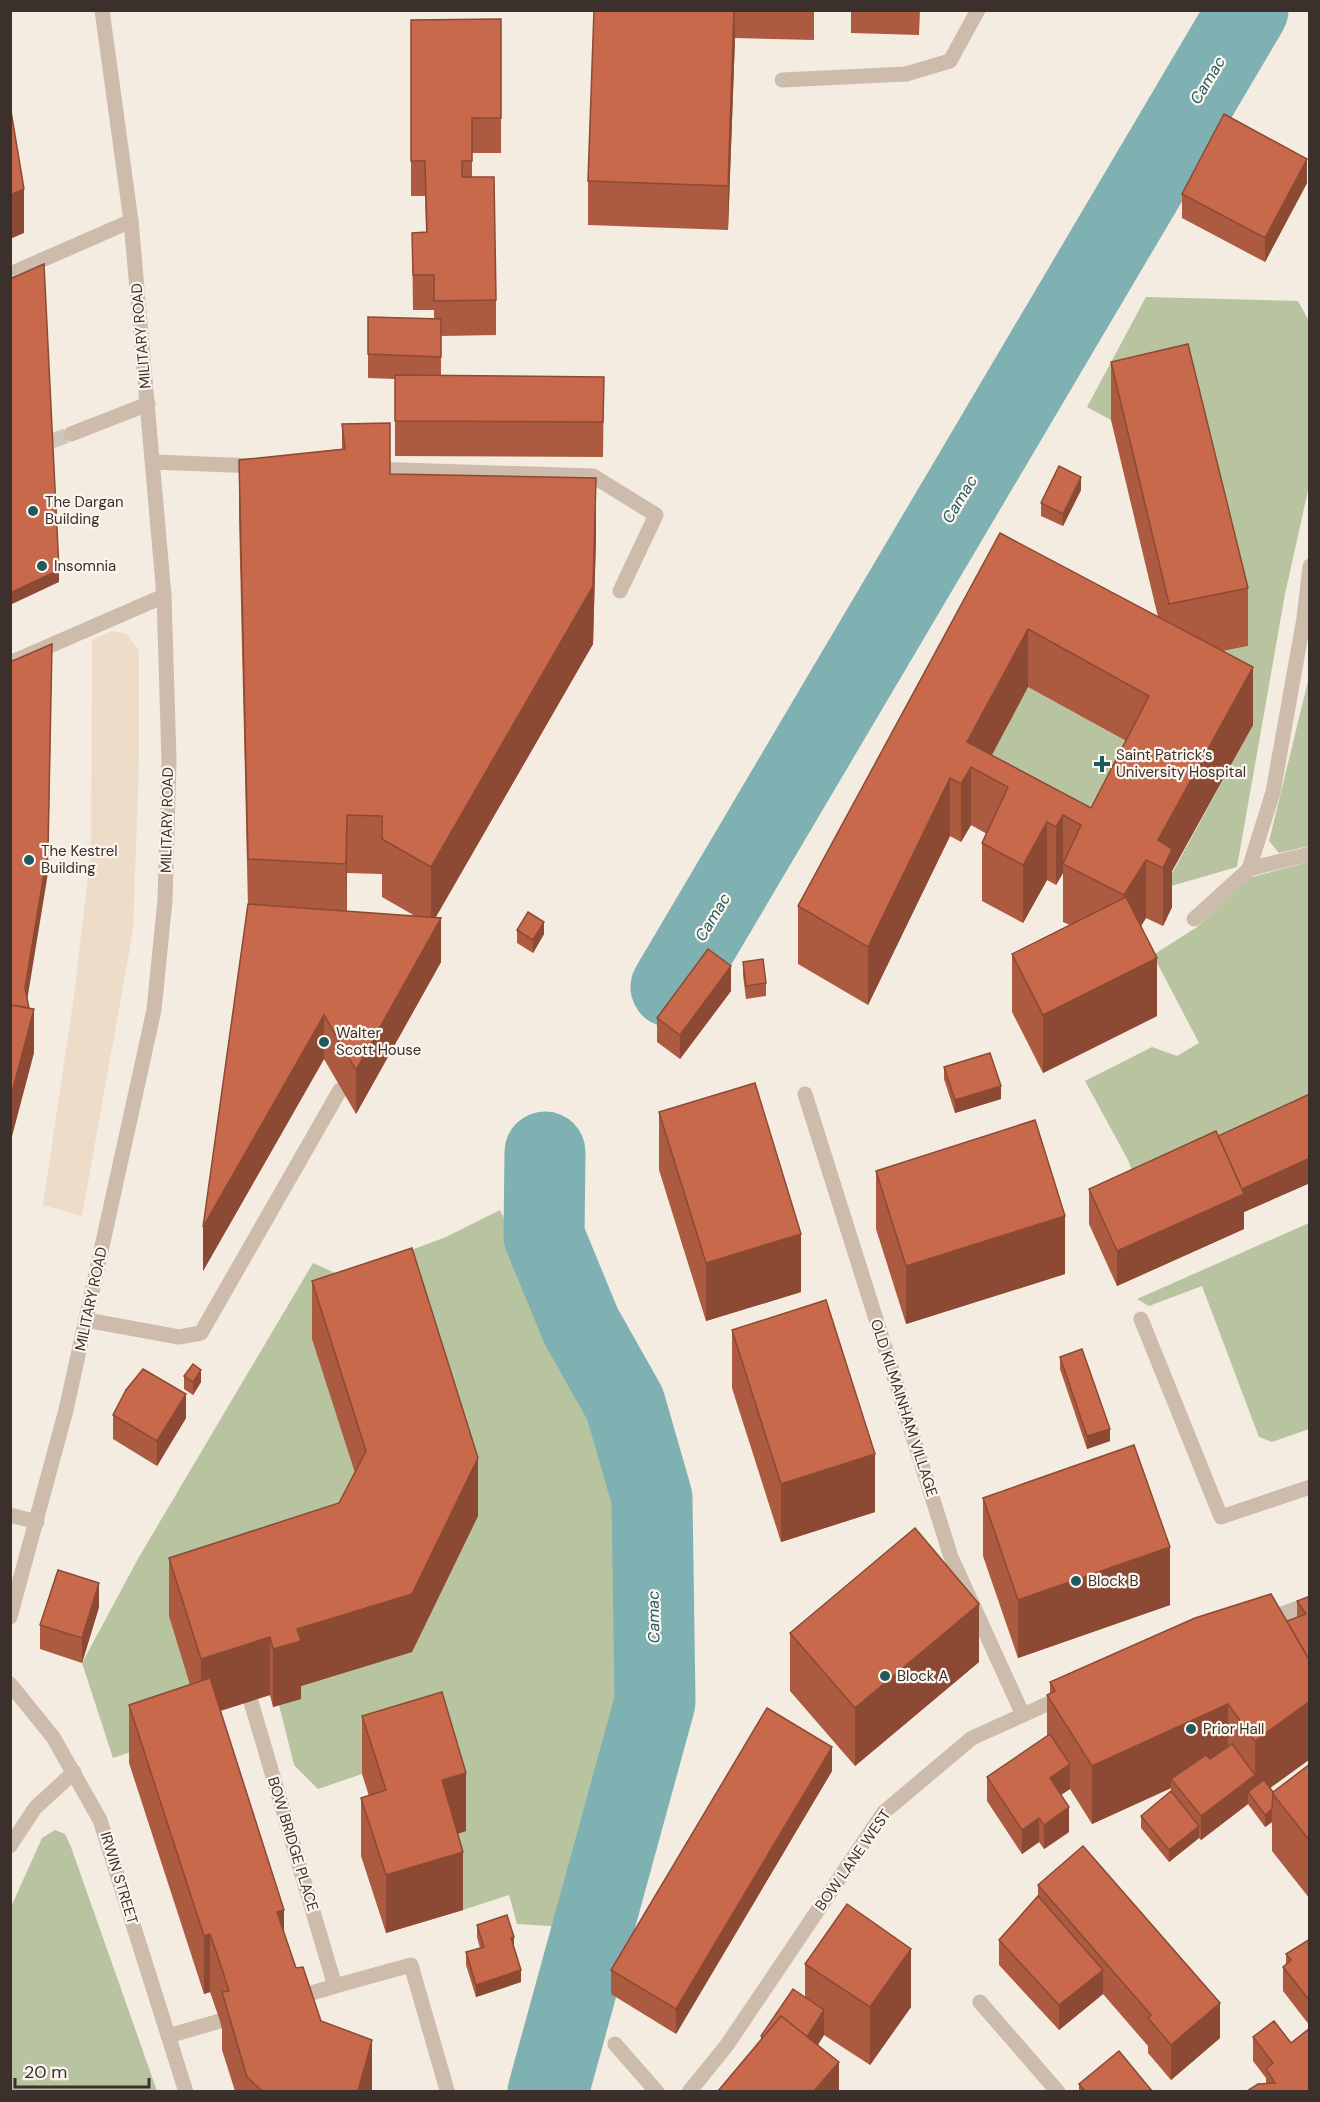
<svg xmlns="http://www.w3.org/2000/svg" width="1320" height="2102" viewBox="0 0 1320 2102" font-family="'DM Sans',sans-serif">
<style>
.green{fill:#b8c4a0}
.plaza{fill:#ecdcc8}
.water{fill:#7fb0b2}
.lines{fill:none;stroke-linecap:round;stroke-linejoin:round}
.river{stroke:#7fb0b2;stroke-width:81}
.minor-tunnel{stroke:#cfc6bd;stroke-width:15;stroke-dasharray:15 8;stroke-linecap:butt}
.minor{stroke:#cdbbac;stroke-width:15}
.wall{fill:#ac5a40;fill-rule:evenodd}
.shaded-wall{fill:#8c4a34}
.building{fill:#c8694b;stroke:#8c4a34;stroke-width:1.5;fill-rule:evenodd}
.poi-dot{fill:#1f5a5e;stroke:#fbf5ee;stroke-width:2}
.labels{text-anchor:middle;stroke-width:4.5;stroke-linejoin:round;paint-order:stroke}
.street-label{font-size:15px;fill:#3b302b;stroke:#fbf5ee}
.poi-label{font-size:15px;fill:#3b302b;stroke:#fbf5ee;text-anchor:start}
.water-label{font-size:16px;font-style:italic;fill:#1f5a5e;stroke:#fbf5ee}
</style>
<rect width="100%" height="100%" fill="#f4ebe1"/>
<!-- green -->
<g class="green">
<path d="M1146 297 1298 301 1309 321V486L1285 594 1237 867 1164 888 1253 725 1169 662 1248 646 1111 420 1087 407Z"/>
<path d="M1309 677V846L1279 853 1269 841Z"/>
<path d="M1028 687 1149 754 1091 866 967 800Z"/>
<path d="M1309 862V1118L1144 1199 1128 1160 1085 1081 1152 1047 1177 1056 1199 1043 1153 955 1197 927 1248 878Z"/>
<path d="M500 1210 579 1371 638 1567 633 1638V1698L568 1927 517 1924 509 1895 463 1910 442 1838 466 1831 362 1774 318 1789 294 1765 279 1705 297 1687 412 1652 478 1516 412 1306 366 1509 201 1717 175 1737 113 1758 82 1663 139 1557 313 1263 342 1276 446 1237Z"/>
<path d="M1309 1223V1429L1272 1442 1259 1437 1202 1286 1149 1306 1137 1299Z"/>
<path d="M55 1830 65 1834 71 1847 157 2091H11V1907L42 1838Z"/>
</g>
<!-- plaza -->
<path class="plaza" d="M112 631 126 634 139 650V763L133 930 82 1216 43 1205 74 997 91 850 92 640Z"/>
<!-- water -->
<path class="water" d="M617 1760 660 1814 614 1929 602 2016 575 2091H507L534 2060 542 2008Z"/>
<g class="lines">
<!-- river -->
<g class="river">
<path d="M671 987 1248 10"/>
<path d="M545 1152 544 1236 581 1326 625 1404 652 1498 655 1702 548 2092"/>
</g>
<!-- minor-tunnel -->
<path class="minor-tunnel" d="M52 441 71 434"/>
<!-- minor -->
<g class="minor">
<path d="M782 80 906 74 950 61 978 10"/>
<path d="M10 274 131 221"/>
<path d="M71 434 148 404"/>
<path d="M153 462 259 466"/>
<path d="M370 469 593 476 656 515 620 591"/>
<path d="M10 663 164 596"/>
<path d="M1249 869 1310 854"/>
<path d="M1194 919 1249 869 1273 792 1304 618 1310 566"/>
<path d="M805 1094 951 1557 1023 1715"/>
<path d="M1141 1319 1221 1517 1310 1487"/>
<path d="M86 1320 179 1337 201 1333 340 1090"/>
<path d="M10 1515 37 1522"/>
<path d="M10 1617 66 1410 154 1010 165 900 169 760 164 596 131 221 102 10"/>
<path d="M1264 1620 1310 1604"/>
<path d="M10 1684 53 1737 100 1820 186 2092"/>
<path d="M251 1702 335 1986 411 1965 447 2090"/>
<path d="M10 1846 35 1808 74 1772"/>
<path d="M292 1999 335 1986"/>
<path d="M980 2002 1058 2092"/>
<path d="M168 2036 220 2021"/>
<path d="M615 2044 657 2092"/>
<path d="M689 2092 727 2045 884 1812 972 1738 1065 1696"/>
</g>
</g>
<!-- wall -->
<g class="wall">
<path d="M594 10H814V40L735 38 728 230 588 225V181Z"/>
<path d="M851 10H920L919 35 851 33Z"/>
<path d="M501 19V153H472V177L496 300V335L441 336V376L604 377 603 457 395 456V379L368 378V317L434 319V310H413L412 233 426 232 425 196H411V20Z"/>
<path d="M1307 183 1265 262 1182 218V194Z"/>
<path d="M1111 362 1248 588V646L1223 651 1253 725 1172 871V907L1163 926 1146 918 1141 926 1157 1016 1043 1073 1012 1012V954L1070 925 1063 922V873L1056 885 1047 880 1023 923 982 901V843L987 834 971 825 961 842 950 836 868 1005 798 964V906L1000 533 1158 617 1111 420ZM1028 687 1126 741 1091 808 992 755Z"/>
<path d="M342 424 390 474 596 536 593 644 436 917 441 962 356 1114 324 1059 203 1271V1227L248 907 239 518V460L342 449ZM347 873 382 874V897L415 916 347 911Z"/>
<path d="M1081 490 1063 526 1041 516V503Z"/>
<path d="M517 930 544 934 533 953 517 943Z"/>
<path d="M743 962 766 983V996L746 999 743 975Z"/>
<path d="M731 991 680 1059 657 1042V1018Z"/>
<path d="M944 1067 1001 1099 955 1113 944 1079Z"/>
<path d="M1310 1094V1183L1244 1212V1229L1117 1286 1089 1224V1189L1218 1136Z"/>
<path d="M659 1112 801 1292 706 1321 659 1170Z"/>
<path d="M876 1171 1065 1274 906 1324 876 1229Z"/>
<path d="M312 1281 478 1516 412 1652 301 1686V1699L273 1707 270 1695 220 1711 284 1933 296 1968 321 2021 372 2091H235L222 2050V2029L220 2021 210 1992 204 1994 129 1763V1705L190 1685 169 1616V1558L339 1503 355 1473 312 1339Z"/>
<path d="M732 1330 875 1512 781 1542 732 1388Z"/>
<path d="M1060 1357 1110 1441 1087 1449 1060 1369Z"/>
<path d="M184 1376 201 1382 193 1395 184 1389Z"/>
<path d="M113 1415 186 1418 157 1466 113 1439Z"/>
<path d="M983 1498 1170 1605 1018 1658 983 1556Z"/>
<path d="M1310 1596V1759L1270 1788 1273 1792 1310 1764V1899L1272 1851V1822L1265 1827 1248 1804 1201 1840 1199 1838 1169 1862 1141 1828V1816L1171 1791V1788L1092 1824 1070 1789 1061 1795 1069 1832 1044 1849 1039 1842 1022 1854 987 1801V1777L1047 1737V1695L1050 1694V1682L1287 1621 1297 1617V1601Z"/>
<path d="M99 1607 82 1663 40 1649V1625Z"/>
<path d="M790 1633 979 1662 855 1766 790 1691Z"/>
<path d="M362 1716 466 1831 458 1834 463 1910 386 1933 361 1856V1798L369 1796 362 1774Z"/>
<path d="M832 1771 676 2034 611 1994V1970Z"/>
<path d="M1038 1885 1220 2038 1171 2080 1148 2053V2046L1103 1994 1059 2030 999 1965V1940L1038 1896Z"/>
<path d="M477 1925 514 1949 521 1982 476 1997 466 1965V1952L480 1948 477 1937Z"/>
<path d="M1310 1939V2026L1283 1991V1967L1286 1964V1954Z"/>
<path d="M805 1964 911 2007 870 2065 824 2035 818 2045 839 2091 761 2040V2036L805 1998Z"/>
<path d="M1253 2037 1291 2043 1310 2091 1266 2083V2078L1253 2061Z"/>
<path d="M1079 2084 1152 2091H1079Z"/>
</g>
<!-- shaded-wall -->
<g class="shaded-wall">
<path d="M734 10 735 38 728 230V186Z"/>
<path d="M1307 159V183L1265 262V238Z"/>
<path d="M24 189V233L10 239V195Z"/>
<path d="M1081 477V490L1063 526V514Z"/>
<path d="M596 478V536L593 644 431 925V867Z"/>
<path d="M59 570V582L10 605V593Z"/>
<path d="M1028 629V687L982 773 971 767V825L961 842V784L967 742Z"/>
<path d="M52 644 48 873 25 1013V988Z"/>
<path d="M1253 667V725L1172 871V907L1163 926V868L1158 840Z"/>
<path d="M950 778V836L868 1005V947Z"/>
<path d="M347 815V873L346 922V864Z"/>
<path d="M1063 815V873L1056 885V827Z"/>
<path d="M1047 822V880L1023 923V865Z"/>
<path d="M1146 860V918L1124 953V895Z"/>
<path d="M441 918V962L356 1114V1070Z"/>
<path d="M544 922V934L533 953V940Z"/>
<path d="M1157 958V1016L1043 1073V1015Z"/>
<path d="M731 966V991L680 1059V1035Z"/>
<path d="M34 1009V1053L10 1144V1100Z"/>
<path d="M324 1015V1059L203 1271V1227Z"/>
<path d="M1001 1086V1099L955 1113V1100Z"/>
<path d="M1310 1158V1183L1244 1212V1229L1117 1286V1251L1238 1190Z"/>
<path d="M1065 1216V1274L906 1324V1266Z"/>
<path d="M801 1234V1292L706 1321V1263Z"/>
<path d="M201 1370V1382L193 1395V1382Z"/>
<path d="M186 1394V1418L157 1466V1441Z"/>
<path d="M1110 1429V1441L1087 1449V1436Z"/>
<path d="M875 1454V1512L781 1542V1484Z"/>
<path d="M478 1458V1516L412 1652 301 1686V1699L273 1707V1649L297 1629Z"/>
<path d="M1170 1547V1605L1018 1658V1600Z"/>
<path d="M99 1583V1607L82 1663V1638Z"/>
<path d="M979 1604V1662L855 1766V1708Z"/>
<path d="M270 1637V1695L201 1717V1659Z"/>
<path d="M1310 1701V1759L1255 1799V1741Z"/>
<path d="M1228 1704V1762L1171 1779V1788L1092 1824V1766Z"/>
<path d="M832 1747V1771L676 2034V2009Z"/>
<path d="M1070 1764V1789L1050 1802V1778Z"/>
<path d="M466 1773V1831L442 1838V1780Z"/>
<path d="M1255 1775V1799L1248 1792V1804L1201 1840V1816Z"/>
<path d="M1069 1807V1832L1044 1849V1825Z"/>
<path d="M1272 1809V1822L1265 1827V1815Z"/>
<path d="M1039 1818V1842L1022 1854V1830Z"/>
<path d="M1199 1826V1838L1169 1862V1850Z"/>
<path d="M463 1852V1910L386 1933V1875Z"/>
<path d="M284 1910V1968L277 1912Z"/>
<path d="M210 1934V1992L204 1994V1936Z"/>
<path d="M514 1937V1949L511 1938Z"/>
<path d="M911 1949V2007L870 2065V2007Z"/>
<path d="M521 1970V1982L476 1997V1985Z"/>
<path d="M1103 1970V1994L1059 2030V2005Z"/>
<path d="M1220 2003V2038L1171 2080V2045Z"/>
<path d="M824 2010V2035L793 2082V2058Z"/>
<path d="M372 2040V2091H358Z"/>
<path d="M839 2062V2091H814Z"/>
</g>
<!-- building -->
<g class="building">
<path d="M594 10H734L728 186 588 181Z"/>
<path d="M501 19V118H472V161H462V177H494L496 300 434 301V275H413L412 233 427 232 425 161H411V20Z"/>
<path d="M10 105 24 189 10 195Z"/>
<path d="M1224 114 1307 159 1265 238 1182 194Z"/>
<path d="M44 264 59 570 10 593V279Z"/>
<path d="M368 317 441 319V357L368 354Z"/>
<path d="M1188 344 1248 588 1169 604 1111 362Z"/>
<path d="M395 375 604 377 603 422 395 421Z"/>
<path d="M390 423V474L596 478 593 586 431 867 382 839V816L347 815 346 864 248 859 239 460 345 449 342 424Z"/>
<path d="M1059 466 1081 477 1063 514 1041 503Z"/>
<path d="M1000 533 1253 667 1158 840 1172 849 1163 868 1146 860 1124 895 1063 864 1081 825 1063 815 1056 827 1047 822 1023 865 982 843 1008 787 971 767 961 784 950 778 868 947 798 906ZM1028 629 1149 696 1091 808 967 742Z"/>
<path d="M52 644 48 849 25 988 29 1008 10 1005V662Z"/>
<path d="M1126 897 1157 958 1043 1015 1012 954Z"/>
<path d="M248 904 441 918 356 1070 324 1015 203 1227Z"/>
<path d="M528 912 544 922 533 940 517 930Z"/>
<path d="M708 949 731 966 680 1035 657 1018Z"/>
<path d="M763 959 766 983 746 986 743 962Z"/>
<path d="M10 1005 34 1009 10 1100Z"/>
<path d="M990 1053 1001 1086 955 1100 944 1067Z"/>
<path d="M755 1083 801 1234 706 1263 659 1112Z"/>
<path d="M1310 1094V1158L1242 1189 1218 1136Z"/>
<path d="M1035 1120 1065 1216 906 1266 876 1171Z"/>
<path d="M1216 1131 1244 1194 1117 1251 1089 1189Z"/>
<path d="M412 1248 478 1458 412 1594 297 1629 301 1641 273 1649 270 1637 201 1659 169 1558 339 1503 366 1451 312 1281Z"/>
<path d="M826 1300 875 1454 781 1484 732 1330Z"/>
<path d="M1082 1349 1110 1429 1087 1436 1060 1357Z"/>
<path d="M193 1364 201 1370 193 1382 184 1376Z"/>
<path d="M143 1369 186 1394 157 1441 113 1415 126 1390Z"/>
<path d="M1134 1445 1170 1547 1018 1600 983 1498Z"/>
<path d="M915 1528 979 1604 855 1708 790 1633Z"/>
<path d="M58 1570 99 1583 82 1638 40 1625Z"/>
<path d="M1271 1594 1310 1661V1701L1255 1741 1228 1704 1092 1766 1047 1695 1055 1691 1050 1682 1195 1618Z"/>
<path d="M1310 1596V1661L1287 1621 1306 1614 1297 1601Z"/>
<path d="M210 1678 284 1910 277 1912 296 1968 303 1967 321 2021 372 2040 358 2091H262L247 2077 222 1992 229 1991 220 1963 210 1934 204 1936 129 1705Z"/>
<path d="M442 1692 466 1773 442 1780 463 1852 386 1875 361 1798 386 1790 362 1716Z"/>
<path d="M767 1708 832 1747 676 2009 611 1970Z"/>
<path d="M1050 1734 1070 1764 1050 1778 1069 1807 1044 1825 1039 1818 1022 1830 987 1777Z"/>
<path d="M1232 1744 1255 1775 1201 1816 1171 1779 1206 1755 1210 1759Z"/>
<path d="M1310 1764V1841L1272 1793Z"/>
<path d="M1264 1780 1273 1792 1272 1809 1265 1815 1248 1792Z"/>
<path d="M1171 1791 1199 1826 1169 1850 1141 1816Z"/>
<path d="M1083 1846 1220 2003 1171 2045 1148 2018 1151 2015 1038 1885Z"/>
<path d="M1038 1896 1103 1970 1059 2005 999 1940Z"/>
<path d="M847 1904 911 1949 870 2007 805 1964Z"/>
<path d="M507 1915 514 1937 511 1938 521 1970 476 1985 466 1952 484 1947 477 1925Z"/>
<path d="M1310 1939V2001L1283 1967 1291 1960 1286 1954Z"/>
<path d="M793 1989 824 2010 807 2037 781 2016 763 2038 761 2036Z"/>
<path d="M781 2016 839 2062 814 2091H718Z"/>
<path d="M1274 2021 1291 2043 1310 2028V2091H1247L1258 2084 1275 2083 1266 2069 1273 2063 1253 2037Z"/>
<path d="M1119 2051 1152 2091H1085L1079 2084Z"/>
</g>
<!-- markers -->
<g class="poi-dot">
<circle cx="33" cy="511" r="6"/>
<circle cx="42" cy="566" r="6"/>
<path d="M1099 755h6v6h6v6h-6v6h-6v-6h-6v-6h6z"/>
<circle cx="29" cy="860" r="6"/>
<circle cx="324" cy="1042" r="6"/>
<circle cx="1076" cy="1581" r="6"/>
<circle cx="885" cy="1676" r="6"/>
<circle cx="1191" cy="1729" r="6"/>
</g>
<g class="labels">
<!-- street labels -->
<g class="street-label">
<text transform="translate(141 336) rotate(-95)" y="5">MILITARY ROAD</text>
<text transform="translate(167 820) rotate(-89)" y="5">MILITARY ROAD</text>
<text transform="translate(91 1299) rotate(-78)" y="5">MILITARY ROAD</text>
<text transform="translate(904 1408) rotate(72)" y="5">OLD KILMAINHAM VILLAGE</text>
<text transform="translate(293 1844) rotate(73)" y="5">BOW BRIDGE PLACE</text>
<text transform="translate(853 1860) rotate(-55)" y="5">BOW LANE WEST</text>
<text transform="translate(119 1878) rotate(73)" y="5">IRWIN STREET</text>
</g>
<!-- poi labels -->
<g class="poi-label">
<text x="45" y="507">The Dargan<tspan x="45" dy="17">Building</tspan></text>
<text x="54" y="571">Insomnia</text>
<text x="1116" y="760">Saint Patrick’s<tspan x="1116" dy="17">University Hospital</tspan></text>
<text x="41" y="856">The Kestrel<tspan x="41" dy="17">Building</tspan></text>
<text x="336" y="1038">Walter<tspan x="336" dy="17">Scott House</tspan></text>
<text x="1088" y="1586">Block B</text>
<text x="897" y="1681">Block A</text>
<text x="1203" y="1734">Prior Hall</text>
</g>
<!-- water labels -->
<g class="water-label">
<text transform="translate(1207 80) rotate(-59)" y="6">Camac</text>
<text transform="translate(959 499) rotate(-59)" y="6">Camac</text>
<text transform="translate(712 917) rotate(-59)" y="6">Camac</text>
<text transform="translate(653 1617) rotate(-91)" y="6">Camac</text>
</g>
</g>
<!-- border -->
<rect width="1320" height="2102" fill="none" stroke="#3b302b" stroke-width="24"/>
<!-- scale -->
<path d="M15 2078v9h134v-9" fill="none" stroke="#3b302b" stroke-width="3"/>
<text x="24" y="2078" font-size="18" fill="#3b302b" stroke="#fbf5ee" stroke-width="4.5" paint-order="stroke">20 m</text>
</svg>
